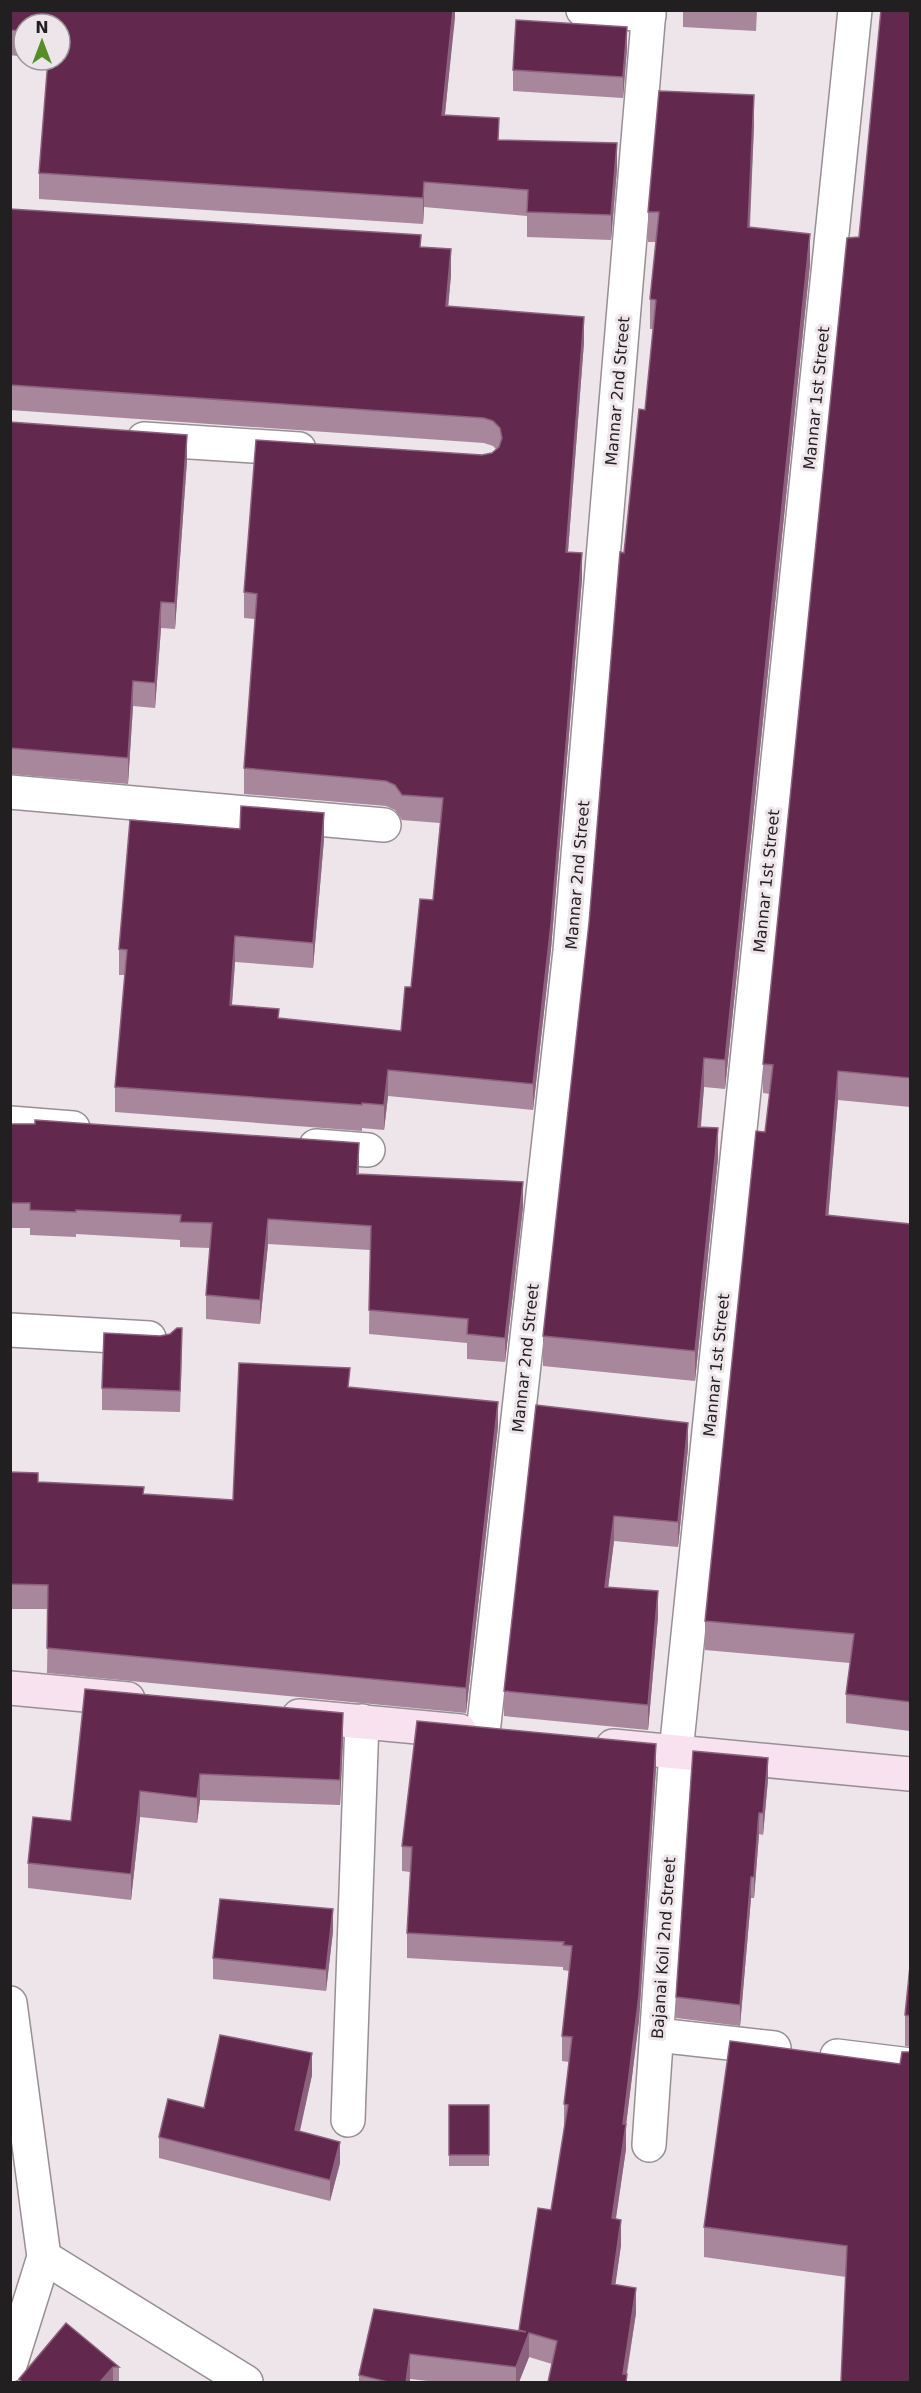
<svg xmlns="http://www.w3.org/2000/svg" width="921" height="2393" viewBox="0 0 921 2393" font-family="'DejaVu Sans',sans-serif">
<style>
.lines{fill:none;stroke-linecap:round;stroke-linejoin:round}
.street-casing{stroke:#978f94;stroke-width:36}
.secondary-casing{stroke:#978f94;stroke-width:36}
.street{stroke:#fff;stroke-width:33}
.secondary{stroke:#f8e2f0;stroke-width:33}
.wall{fill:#a8869c}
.shaded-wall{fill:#8c617d}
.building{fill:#62284e;stroke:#8c617d;stroke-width:1.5}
.labels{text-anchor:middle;stroke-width:6;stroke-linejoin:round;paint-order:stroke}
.street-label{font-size:16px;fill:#221f21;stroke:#eee5ea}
</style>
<rect width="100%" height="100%" fill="#eee5ea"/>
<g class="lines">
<defs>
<g id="street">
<path d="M583 10 649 15"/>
<path d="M144 439 299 449"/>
<path d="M10 792 384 825"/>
<path d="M10 1123 73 1128"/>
<path d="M316 1146 368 1150"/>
<path d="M10 1330 149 1338"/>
<path d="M483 1733 570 951 649 10"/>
<path d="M10 2003 44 2257 10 2365"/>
<path d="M657 2035 774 2048"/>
<path d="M837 2056 910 2065"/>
<path d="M348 2120 362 1721"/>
<path d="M649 2145 676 1752 855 10"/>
<path d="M44 2257 246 2382"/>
</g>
<g id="secondary">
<path d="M10 1688 128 1699"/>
<path d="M299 1716 460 1731"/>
<path d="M613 1746 910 1774"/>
</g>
</defs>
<!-- street casing -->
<use href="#street" class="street-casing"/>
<!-- secondary casing -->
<use href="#secondary" class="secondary-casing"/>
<!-- street -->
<use href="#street" class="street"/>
<!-- secondary -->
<use href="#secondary" class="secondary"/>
</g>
<!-- wall -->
<g class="wall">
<path d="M10 10H455L445 115 499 140 617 169 611 240 527 237V216L424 207 423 224 39 199V173L60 24H24V57L10 55Z"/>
<path d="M683 10H757L756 31 683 27Z"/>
<path d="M910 10V1107L838 1100 828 1216 910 1224V1731L846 1723V1694L850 1663 705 1650V1621L770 1094 763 1093V1064L859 237Z"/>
<path d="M627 48 623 98 513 91V70Z"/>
<path d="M754 125 750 228 810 264 725 1089 704 1087 701 1127 718 1158 695 1381 543 1366V1336L589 923 624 553 645 410 653 329H650V299L656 242H648V212Z"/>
<path d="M10 209 421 247 451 275 448 306 584 342 568 552 582 579 551 949 533 1110 388 1096 384 1130 362 1128V1131L115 1112V1087L125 975H119V949L324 839 313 968 235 962 232 1005 279 1018 401 1031 433 900 440 823 402 820 395 810 386 806 244 794V768L255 619 244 618V592L482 455 492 453 496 449 493 446 484 443 10 410Z"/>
<path d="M10 422 187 460 175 629 161 628 155 708 133 706 128 784 10 774Z"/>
<path d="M10 1124 359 1168V1174L523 1207 505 1362 467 1359V1343L369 1334 370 1250 268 1244 260 1324 206 1319V1295L210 1248 180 1247V1240L76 1234V1237L30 1235V1228H10Z"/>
<path d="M182 1350 180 1412 102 1410V1388Z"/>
<path d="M350 1387 498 1426 466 1713 47 1673 48 1609H10V1472L38 1482 144 1494 233 1500Z"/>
<path d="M536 1405 688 1448 678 1547 614 1541 608 1587 658 1617 648 1730 504 1716V1691Z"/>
<path d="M85 1689 343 1739 340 1805 200 1800 197 1823 140 1817 131 1900 28 1888V1863L71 1821Z"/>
<path d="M656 1769 639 2020 626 2124V2149L616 2219 621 2245 615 2284 636 2313 627 2374V2382L552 2364 529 2357 519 2382H437L410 2379V2382H359V2375L374 2309 519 2331 538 2208 551 2210 564 2129V2104L569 2062 562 2061V2036L569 1971 563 1970V1967L407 1958V1933L410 1872 402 1871V1846Z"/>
<path d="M768 1779 763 1835 759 1834 754 1898H751L740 2026 676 2018V1997Z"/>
<path d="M333 1931 326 1991 213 1979V1958Z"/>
<path d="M910 1966V2047L905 2046V2015Z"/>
<path d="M900 2064 846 2277 704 2257V2227Z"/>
<path d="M312 2075 300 2131 340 2163 330 2201 159 2158V2137L204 2108Z"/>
<rect x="449" y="2105" width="40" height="61"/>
<path d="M66 2323 119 2367V2382H19V2379Z"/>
</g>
<!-- shaded-wall -->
<g class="shaded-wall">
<path d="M453 10H455V18L442 141V115Z"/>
<path d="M627 27V48L623 98V77Z"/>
<path d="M754 95V125L748 257V227Z"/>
<path d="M617 143V169L611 240V215Z"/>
<path d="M424 182V207L423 224V198Z"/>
<path d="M810 234V264L725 1089V1060Z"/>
<path d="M451 249V275L446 331V306Z"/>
<path d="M584 317V342L566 577V552Z"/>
<rect x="10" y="385" width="1" height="25"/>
<path d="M187 435V460L175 629V603Z"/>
<path d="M582 553V579L551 949 533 1110V1084Z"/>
<path d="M161 602V628L155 708V683Z"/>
<path d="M133 681V706L128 784V758Z"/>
<path d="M324 813V839L313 968V943Z"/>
<path d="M235 936V962L230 1030V1005Z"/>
<path d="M704 1058V1087L698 1156V1127Z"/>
<path d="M388 1070V1096L384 1130V1105Z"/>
<path d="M838 1071V1100L826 1244V1215Z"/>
<path d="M718 1128V1158L695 1381V1351Z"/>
<path d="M359 1143V1168L357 1199V1174Z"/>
<path d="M523 1182V1207L505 1362V1338Z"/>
<path d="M268 1219V1244L260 1324V1300Z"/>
<path d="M498 1402V1426L466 1713V1688Z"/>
<path d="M688 1423V1448L678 1547V1522Z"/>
<path d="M614 1516V1541L605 1613V1587Z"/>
<path d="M658 1591V1617L648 1730V1705Z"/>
<path d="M343 1713V1739L340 1805V1780Z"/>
<path d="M656 1744V1769L639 2020 624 2142 626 2124V2149L612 2243V2218L623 2124Z"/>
<path d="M768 1758V1779L763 1835V1813Z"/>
<path d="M200 1774V1800L197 1823V1798Z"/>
<path d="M140 1791V1817L131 1900V1874Z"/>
<path d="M759 1813V1834L754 1898V1877Z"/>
<path d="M751 1877V1898L740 2026V2005Z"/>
<path d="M333 1909V1931L326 1991V1970Z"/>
<path d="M312 2053V2075L295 2152V2130Z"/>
<path d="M340 2142V2163L330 2201V2180Z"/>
<path d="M621 2220V2245L612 2309V2284Z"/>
<path d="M636 2288V2313L625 2382 623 2374Z"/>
<path d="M529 2333V2357L519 2382H516V2367Z"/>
<path d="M410 2354V2382H406Z"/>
<path d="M113 2367V2382H100Z"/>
</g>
<!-- building -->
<g class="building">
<path d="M10 10H453L442 115 499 118 498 140 617 143 611 215 527 212 528 190 424 182 423 198 39 173 48 60H60V24H24V31L10 30Z"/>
<path d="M881 10H910V1078L838 1071 826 1215 910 1224V1702L846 1694 854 1634 705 1621 756 1131 765 1132 773 1065 763 1064 847 238 859 237Z"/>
<path d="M516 20 627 27 623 77 513 70Z"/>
<path d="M659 91 754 95 748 227 810 234 725 1060 704 1058 698 1127 718 1128 695 1351 543 1336 589 923 620 552 624 553 639 409 645 410 656 300 650 299 659 212H648Z"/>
<path d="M10 209 421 235 420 247 451 249 446 306 584 317 566 552 582 553 551 924 533 1084 388 1070 384 1105 362 1103V1105L115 1087 127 950 119 949 130 820 240 829 241 806 324 813 313 943 235 936 230 1005 279 1009 278 1018 401 1031 405 987H411L420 899 433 900 443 798 402 795 395 785 386 781 244 768 257 594 244 592 256 440 482 455 492 453 499 447 502 438 500 428 493 421 484 418 10 385Z"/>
<path d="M10 422 187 435 175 603 161 602 155 683 133 681 128 758 10 748Z"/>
<path d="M35 1120 359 1143 357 1174 523 1182 505 1338 467 1334 468 1319 369 1310 371 1226 268 1219 260 1300 206 1295 212 1223 180 1222 181 1215 76 1210V1212L30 1210V1203H10V1124H35Z"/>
<path d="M177 1328H182L180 1391 102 1388 104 1333 160 1336 170 1334Z"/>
<path d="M239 1363 350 1368 348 1387 498 1402 466 1688 47 1648 48 1585 10 1584V1472L38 1473V1482L144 1487 143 1494 233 1500Z"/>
<path d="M536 1405 688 1423 678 1522 614 1516 605 1587 658 1591 648 1705 504 1691Z"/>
<path d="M85 1689 343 1713 340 1780 200 1774 197 1798 140 1791 131 1874 28 1863 33 1817 71 1821Z"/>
<path d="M417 1721 656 1744 639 1995 623 2124H626L612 2218 621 2220 612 2284 636 2288 623 2374H627L626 2382H548L557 2341 529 2333 516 2367 410 2354 406 2382H388L359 2375 374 2309 526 2332 519 2330 538 2208 551 2210 568 2105 564 2104 572 2037 562 2036 572 1946 563 1945 564 1942 407 1933 412 1847 402 1846Z"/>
<path d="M693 1751 768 1758 763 1813H759L754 1877H751L740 2005 676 1997Z"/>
<path d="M220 1899 333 1909 326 1970 213 1958Z"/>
<path d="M910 1966V2016L905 2015Z"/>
<path d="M220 2035 312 2053 295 2130 340 2142 330 2180 159 2137 168 2099 204 2108Z"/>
<path d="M730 2041 900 2064 902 2052H910V2382H841L847 2246 704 2227Z"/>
<rect x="449" y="2105" width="40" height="50"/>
<path d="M66 2323 119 2367H113L100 2382H22L19 2379Z"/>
</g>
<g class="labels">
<!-- street labels -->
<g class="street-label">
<text transform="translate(617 391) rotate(-85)" y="6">Mannar 2nd Street</text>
<text transform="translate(816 398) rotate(-84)" y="6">Mannar 1st Street</text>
<text transform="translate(577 875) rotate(-85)" y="6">Mannar 2nd Street</text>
<text transform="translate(766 881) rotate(-84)" y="6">Mannar 1st Street</text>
<text transform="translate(525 1358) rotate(-84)" y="6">Mannar 2nd Street</text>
<text transform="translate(716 1365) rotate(-84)" y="6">Mannar 1st Street</text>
<text transform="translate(663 1948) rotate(-86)" y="6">Bajanai Koil 2nd Street</text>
</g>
</g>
<!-- border -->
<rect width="921" height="2393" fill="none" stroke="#221f21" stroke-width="24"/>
<!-- north arrow -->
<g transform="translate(42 42)"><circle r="28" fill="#eee5ea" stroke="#9c969a" stroke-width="1.5"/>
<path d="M0-4.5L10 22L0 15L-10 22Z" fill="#568d27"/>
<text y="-9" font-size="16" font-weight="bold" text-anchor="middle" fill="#221f21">N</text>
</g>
</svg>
